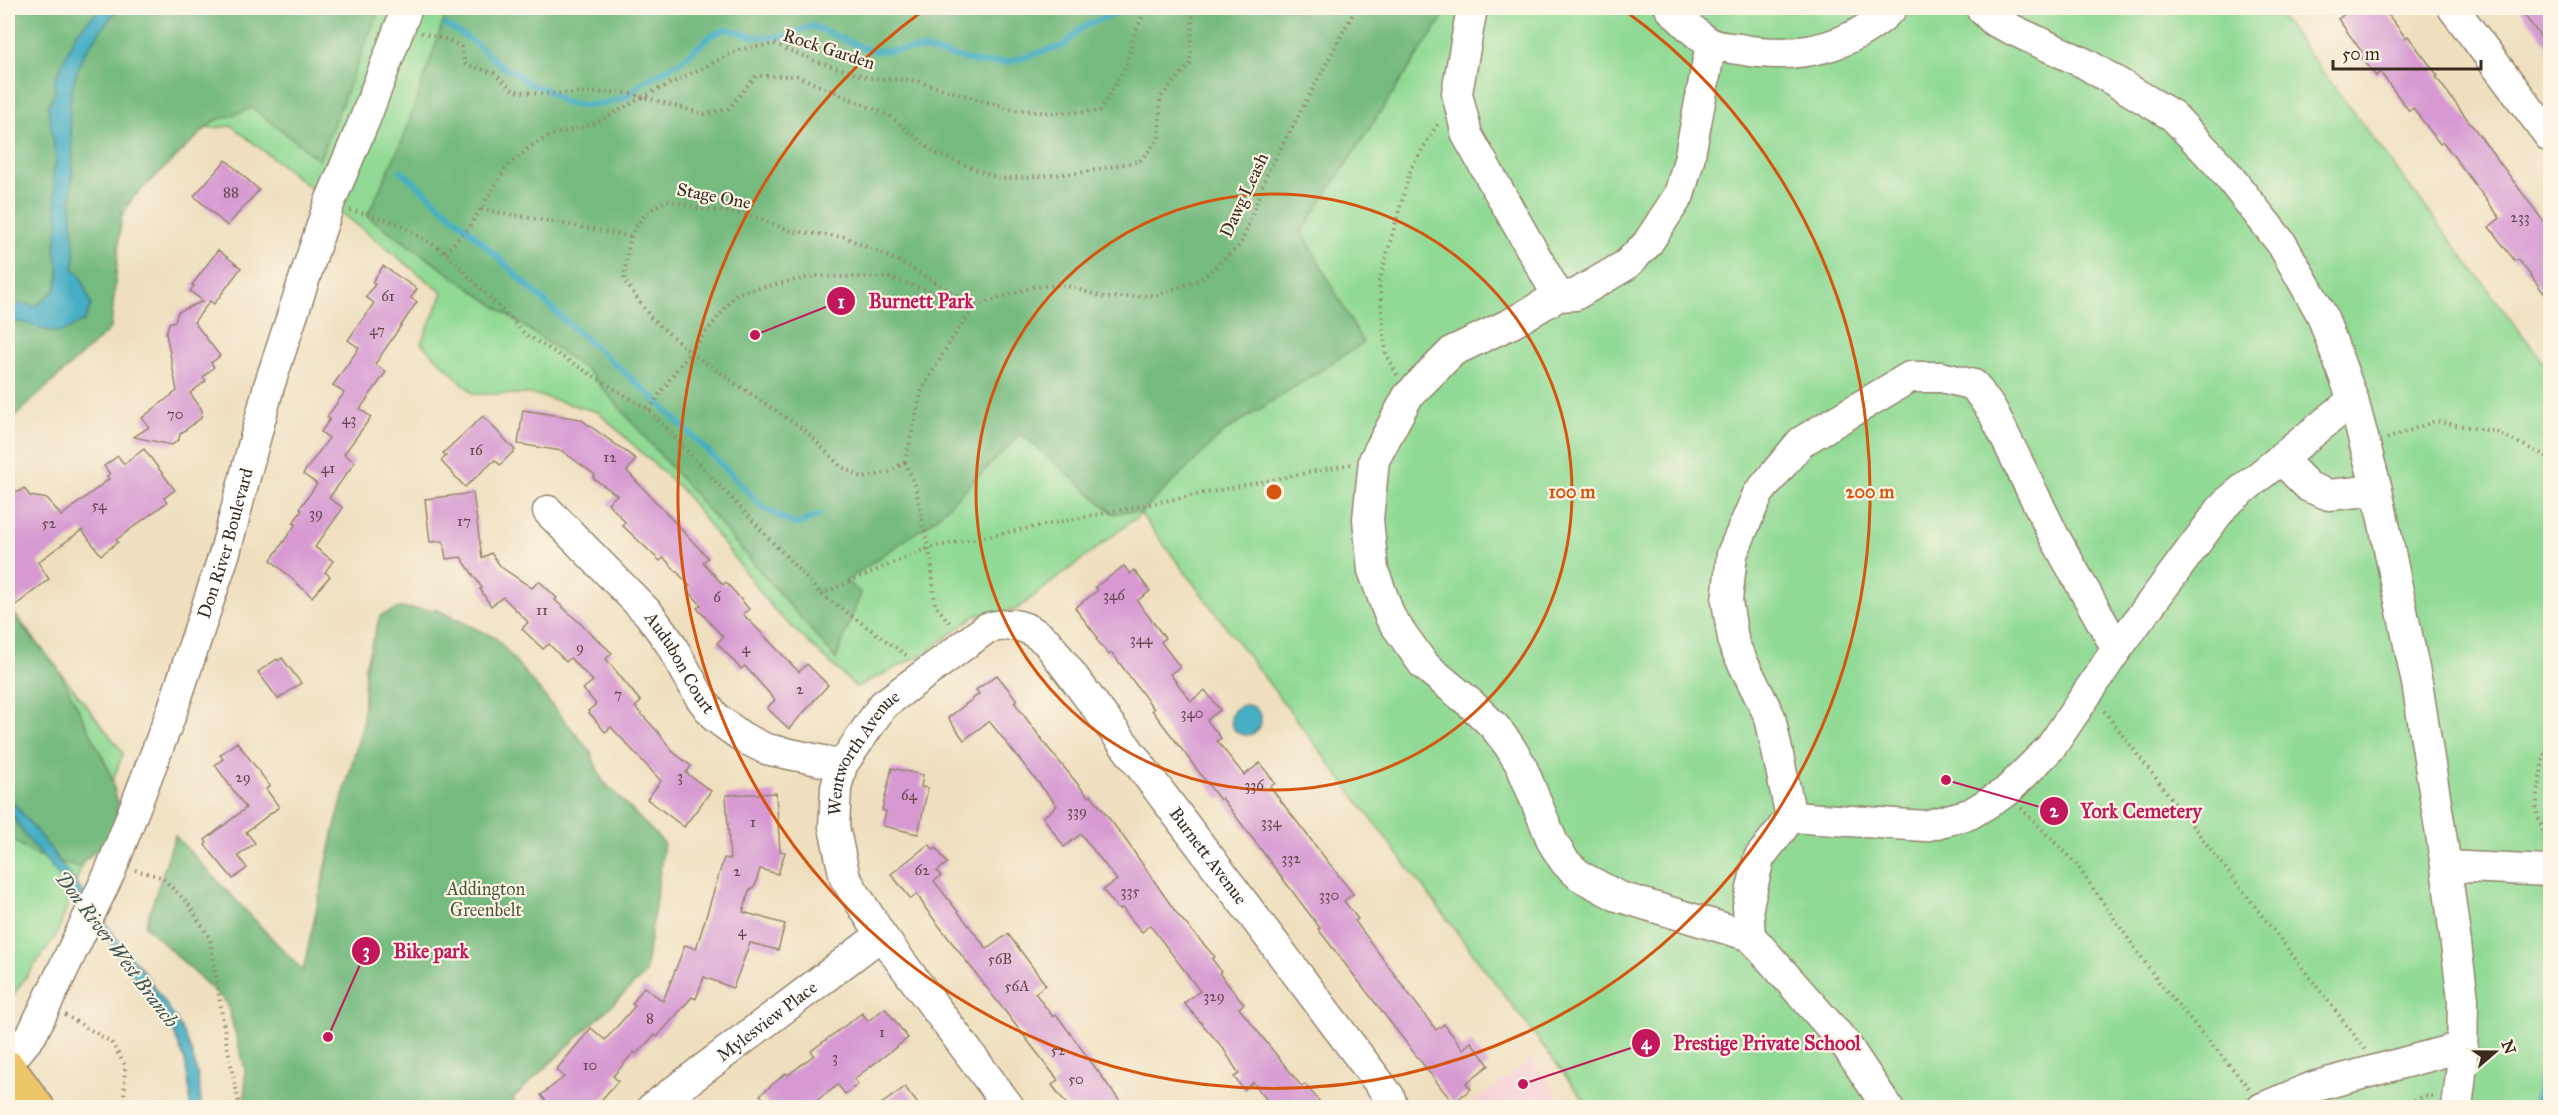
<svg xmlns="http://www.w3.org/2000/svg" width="2558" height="1115" viewBox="0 0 2558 1115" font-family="'IM FELL Great Primer',serif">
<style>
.built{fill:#f6cfd6}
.green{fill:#91da95;stroke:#66825a;stroke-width:1.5}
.forest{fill:#74ba7e;stroke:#58724e;stroke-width:1.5}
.water{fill:#45aec5;stroke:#406c72;stroke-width:1.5}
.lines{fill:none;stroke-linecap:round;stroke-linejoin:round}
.stream{stroke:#45aec5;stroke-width:6}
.building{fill:#d699d2}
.minor-casing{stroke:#95846e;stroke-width:33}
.major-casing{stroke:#95846e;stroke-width:36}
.path{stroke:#95846e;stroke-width:4;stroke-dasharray:1.5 4.5;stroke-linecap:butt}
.minor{stroke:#fff;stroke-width:30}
.major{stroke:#eec569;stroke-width:33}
.ring{fill:none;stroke:#d7540e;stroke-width:3}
.labels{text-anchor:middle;stroke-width:4.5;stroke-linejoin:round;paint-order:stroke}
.number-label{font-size:15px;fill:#62464b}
.street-label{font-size:18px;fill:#3b2a1e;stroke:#fcf5e5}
.park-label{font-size:18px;fill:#50563c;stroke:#fcf5e5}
.water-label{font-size:20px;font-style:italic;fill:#3e5858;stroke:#fcf5e5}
.centre{fill:#d7540e;stroke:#fcf5e5;stroke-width:3}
.ring-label{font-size:18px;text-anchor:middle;font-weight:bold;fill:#d7540e;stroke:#fcf5e5;stroke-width:4.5;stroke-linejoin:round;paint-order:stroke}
.leader{fill:none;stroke:#c2185b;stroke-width:2}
.callout-dot{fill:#c2185b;stroke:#fcf5e5;stroke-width:2}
.mark-label{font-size:18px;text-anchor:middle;font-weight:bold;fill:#fff}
.callout-label{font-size:20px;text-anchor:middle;font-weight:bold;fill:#c2185b;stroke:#fcf5e5;stroke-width:4.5;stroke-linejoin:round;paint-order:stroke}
</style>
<rect width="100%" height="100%" fill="#fcf5e5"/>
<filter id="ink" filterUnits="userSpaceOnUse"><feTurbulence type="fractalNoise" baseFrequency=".0167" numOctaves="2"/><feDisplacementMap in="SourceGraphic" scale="12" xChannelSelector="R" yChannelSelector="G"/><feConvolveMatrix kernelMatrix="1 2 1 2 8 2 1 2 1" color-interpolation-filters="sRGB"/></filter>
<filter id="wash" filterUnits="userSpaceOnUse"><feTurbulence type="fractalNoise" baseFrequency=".008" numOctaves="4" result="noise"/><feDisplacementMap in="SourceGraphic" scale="24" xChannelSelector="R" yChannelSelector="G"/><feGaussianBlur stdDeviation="1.35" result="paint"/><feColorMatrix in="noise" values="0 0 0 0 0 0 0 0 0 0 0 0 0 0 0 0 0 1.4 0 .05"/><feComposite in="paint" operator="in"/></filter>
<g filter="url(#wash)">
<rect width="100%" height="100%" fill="#efdfbf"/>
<!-- built -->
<path class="built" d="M1531 1060 1566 1107H1466Z"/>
<!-- green -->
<g class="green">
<path d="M8 8H2274L2550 371V1107H1589L1141 514 1017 609 975 616 924 654 856 687 775 611 682 490 598 412 533 394H474L421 343 443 293 232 126 168 132 115 230Z"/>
<path d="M8 605 123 753 57 934 8 1002Z"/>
</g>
<!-- forest -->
<g class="forest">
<path d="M8 8H380L319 160 253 108 214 121 122 208 111 328 14 417 8 419Z"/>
<path d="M448 8H1449L1302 231 1363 343 1224 432 1141 513 1126 511 1114 514 1021 434 934 520 846 581 861 593 836 659 588 371 367 216 403 139Z"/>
<path d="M399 608 437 610 496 638 590 751 602 780 664 843 645 974 512 1099 520 1107H245V1069L227 1003 145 926 175 836 303 971 335 826 363 723 365 667 380 616Z"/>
<path d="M8 610 57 667 109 770 118 804 115 833 78 867 33 854 8 836Z"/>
</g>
<!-- water -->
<g class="water">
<path d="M101 8H118L84 53 72 87 69 112 73 156 71 205 75 259 73 268 81 276 91 305 84 322C74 323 70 332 59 332 41 332 26 319 8 322V302L36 306 55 290 59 275 55 248 58 224 53 174 56 162 48 106 55 92 54 82 76 33Z"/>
<circle cx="1246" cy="720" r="15"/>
<path d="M8 796 45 842 131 957 138 964C174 1017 198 1040 201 1107H190V1093L185 1061 172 1028 157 1004 132 976 112 945 88 917 55 871 26 837 8 809Z"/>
</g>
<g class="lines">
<!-- stream -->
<g class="stream">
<path d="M446 25 474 42 505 69 515 72 529 84 545 89 566 103 582 105 608 103 628 96 642 83 681 61 712 35 727 29 755 37H782L813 26 871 51 923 49 981 63 1008 62 1065 45 1081 28 1125 8"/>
<path d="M401 171 468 229 562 318 655 399 733 476 762 507 796 525 819 515"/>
<path d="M2534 1108C2543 1081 2542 1054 2550 1028"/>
</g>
</g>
<g id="blocks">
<!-- building -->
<g class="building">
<path d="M2353 8H2383L2406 38 2408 36 2438 76 2436 77 2550 230V301L2518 259 2515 261 2489 227 2500 218 2443 142 2440 144 2413 108 2409 111 2380 72 2376 76 2359 54 2362 52 2338 19Z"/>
<path d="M2519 8H2550V49Z"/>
<path d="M226 160 259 190 227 226 194 196Z"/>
<path d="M218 250 241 268 214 304 210 301 194 322 220 356 211 363 214 367 203 377 206 381 190 393 202 410 201 418 180 434 179 439 172 445 134 437 149 427 142 418 177 391 166 333 169 323 175 321 178 312 203 301 190 291 194 286 192 285Z"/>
<path d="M383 266 417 289 411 298 417 302 375 364 386 372 360 409 371 417 344 454 355 462 329 498 343 508 315 547 333 561 325 572 330 576 312 597 271 560 296 524 293 523 302 510 300 508 317 484 303 474 329 438 321 432 330 419 327 417 344 393 333 385 359 348 348 340 374 303 366 297 375 284 372 282Z"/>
<path d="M523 410 580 419 636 459 627 471 708 558 703 562 723 585 726 582 749 609 743 614 799 672 807 664 828 685 789 729 767 708 775 700 745 666 741 669 717 643 723 637 697 608 701 605 687 589 690 586 664 558 660 561 622 525 625 522 608 503 617 495 593 478 595 475 562 451 518 444Z"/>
<path d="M483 416 515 450 500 465 495 460 465 487 441 461 446 456 443 453Z"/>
<path d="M144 449 175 490 164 498 167 502 116 540 118 542 101 555 82 530 38 562 49 579 16 605 8 594V490L19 492 24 488 30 496 48 499 61 516 109 479 107 476 110 474 104 466 118 456 124 464Z"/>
<path d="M473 493 482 558 491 553 501 567 532 588 539 581 557 598 555 600 612 653 606 659 641 702 635 707 658 732 673 752 691 766 686 773 711 791 684 827 647 799 661 781 611 727 605 732 588 711 596 704 583 689 593 681 570 658 566 662 549 644 543 649 522 629 528 622 503 597 491 606 480 589 482 588 461 557 446 559 443 541 430 542 425 499Z"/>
<path d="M1124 566 1130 574 1134 570 1150 591 1137 601 1165 638 1161 642 1180 667 1170 674 1191 701 1205 690 1220 710 1207 720 1221 738 1217 741 1244 775 1260 763 1275 783 1270 787 1353 894 1344 901 1358 919 1355 921 1397 978 1436 1030 1444 1024 1463 1049 1471 1042 1489 1065 1466 1083 1471 1089 1453 1103 1318 929 1320 928 1222 798 1220 800 1152 710 1154 709 1112 653 1109 655 1096 639 1098 638 1075 608 1098 590 1095 587Z"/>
<path d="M282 658 301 683 278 699 258 672 277 659 278 661Z"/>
<path d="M997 675 1017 700 1014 702 1049 749 1081 788 1089 797 1091 795 1125 839 1177 914 1215 957 1212 959 1221 971 1219 973 1244 1004 1239 1008 1302 1087 1305 1084 1324 1107H1272L1253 1082 1244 1090 1234 1077 1239 1074 1223 1048 1184 1003 1200 991 1150 925 1142 932 1122 908 1119 910 1103 890 1117 880 1081 834 1064 847 1043 817 1057 806 989 721 964 740 948 718 979 694 976 690Z"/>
<path d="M237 742 270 786 266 789 279 807 246 832 255 843 238 856 247 868 233 879 205 845 207 843 205 840 246 808 215 765 223 759 220 755Z"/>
<path d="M892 768 923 775 921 787 928 788 918 834 883 826 886 811 882 810Z"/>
<path d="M776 793 780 851 785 852 778 874 760 869 755 886 749 891 743 912 785 924 778 950 750 943 733 988 704 977 696 999 692 997 657 1037 655 1035 636 1054 634 1052 613 1076 618 1081 595 1107H551L541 1095 564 1077 556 1070 591 1028 605 1040 635 1006 632 1004 644 987 663 1001 685 945 696 949 724 858 730 859 726 795Z"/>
<path d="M929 844 934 850 936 848 947 863 937 871 941 876 934 881 987 949 1008 934 1046 985 1035 993 1053 1017 1056 1014 1124 1107H1069L1052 1085 1058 1080 926 909 917 894 911 899 891 874Z"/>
<path d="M885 1008 908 1038 854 1079 858 1084 845 1094 838 1085 808 1107H770L760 1095 786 1073 788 1075 814 1055 811 1051 862 1013 868 1021Z"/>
<path d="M905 1087 920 1107H877Z"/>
</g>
</g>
</g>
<g filter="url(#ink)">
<use href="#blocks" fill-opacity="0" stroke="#95846e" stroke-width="1.5"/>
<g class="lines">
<defs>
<g id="minor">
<path d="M1472 8 1457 93 1467 135 1558 296"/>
<path d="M1670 8C1679 17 1700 39 1712 44 1719 47 1730 48 1739 49 1796 60 1850 49 1892 8"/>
<path d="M1981 8 1994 21 2086 64 2173 116 2222 168 2282 244 2322 315 2353 400 2377 490 2417 683 2446 866 2463 999 2462 1065 2457 1108"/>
<path d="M2453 8 2550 137"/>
<path d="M1711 44 1689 160 1679 195 1647 244 1626 265 1575 295 1558 296 1512 323 1453 351 1408 396 1374 460 1368 519 1373 570 1390 617 1424 665 1470 703 1494 726 1508 744 1521 765 1553 843 1565 862 1580 876 1617 896 1750 936"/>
<path d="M2282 460 2309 487 2329 495 2377 490"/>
<path id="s1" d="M548 511 649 614 670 643 700 697 716 718 742 737 766 749 842 765"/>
<path d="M1791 817 1925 826 1970 814 2006 792 2051 747 2117 649 2225 504 2353 400"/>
<path d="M2446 866 2550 871"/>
<path id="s2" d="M8 1063 32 1034 110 872 171 714 225 552 269 386 329 204 365 119 407 8"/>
<path id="s3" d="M652 1108 881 935"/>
<path id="s4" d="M1010 1108 881 935 845 878 834 827 836 788 842 765 883 705 987 628C1015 622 1025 624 1047 642L1389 1096 1393 1108"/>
<path d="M1888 1108 1844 1042 1750 936 1748 906 1759 858 1791 817 1770 717 1734 645 1727 601 1732 554 1758 494 1801 442 1910 377H1941L1974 385 1993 412 2054 536 2117 649"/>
<path d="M2262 1108 2313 1087 2462 1047"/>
</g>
<path id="major" d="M8 1067 38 1108"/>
</defs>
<!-- minor casing -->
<use href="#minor" class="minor-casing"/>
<!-- major casing -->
<use href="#major" class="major-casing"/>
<!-- path -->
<g class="path">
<path d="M421 33C436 36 448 39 461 47L465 64 494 73 514 91 540 94 622 92 643 97 741 49 774 44 815 61 870 78 912 80 1015 110 1052 113 1100 111 1126 66 1135 33 1146 8"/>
<path d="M481 209 630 236"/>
<path d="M350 210 395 222 445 252 525 334 649 410 821 594 909 657"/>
<path d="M445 252 468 229 506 168 531 146 552 135 596 123 643 97 704 114 728 109 756 76H797L890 116 935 153 1000 179 1079 173 1140 161 1159 139 1160 98 1190 64 1193 8"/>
<path d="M1397 375 1386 354 1379 282 1411 168 1439 122"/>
<path d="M649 410 674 373 737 293 814 276 890 278 968 303"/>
<path d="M2387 439 2435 421 2496 432 2550 458"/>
<path d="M905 462 889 472 864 478 840 466 807 432 691 353 651 318 624 280C629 240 628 221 667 200L698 208 752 216 791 231 844 237 903 263 975 306"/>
<path d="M905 462 922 390 948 345 975 306 1032 287 1064 285 1106 298 1157 295 1201 279 1241 244 1267 174 1356 8"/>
<path d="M905 462 915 485 931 561 935 605 952 626"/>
<path d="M821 594 928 548 1351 464"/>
<path d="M2104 711 2365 1049"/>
<path d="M2021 808 2076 864 2158 981 2249 1088"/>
<path d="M2549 848 2536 810 2542 764 2550 739"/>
<path d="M135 870 161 877 187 902 210 939 226 1040 239 1103 243 1108"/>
<path d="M65 1015 111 1042 125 1065 124 1103 121 1108"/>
<path d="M2480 1104 2500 1108"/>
<path d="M2398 1108 2424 1096H2435"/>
</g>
<!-- minor -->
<use href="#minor" class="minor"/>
<!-- major -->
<use href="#major" class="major"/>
</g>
</g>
<!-- distance rings -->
<g class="ring">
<circle cx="1274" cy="492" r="298"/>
<path d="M1624 10A596 596 0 1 1 924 10"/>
</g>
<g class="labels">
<!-- number labels -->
<g class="number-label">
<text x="231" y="197">88</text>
<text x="2520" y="222">233</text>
<text x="388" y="301">61</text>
<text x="377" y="335">47</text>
<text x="175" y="419">70</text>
<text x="349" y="424">43</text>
<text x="476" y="455">16</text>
<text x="610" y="462">12</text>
<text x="328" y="473">41</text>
<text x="99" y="510">54</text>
<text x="316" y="518">39</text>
<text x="464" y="526">17</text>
<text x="49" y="528">52</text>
<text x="1114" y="600">346</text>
<text x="717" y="602">6</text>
<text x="542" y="615">11</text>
<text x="1141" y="644">344</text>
<text x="580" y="652">9</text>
<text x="746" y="653">4</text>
<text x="800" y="694">2</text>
<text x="618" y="699">7</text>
<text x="1192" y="718">340</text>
<text x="680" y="781">3</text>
<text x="243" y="782">29</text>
<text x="1254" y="790">336</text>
<text x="909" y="800">64</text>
<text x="1077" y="816">339</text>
<text x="753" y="827">1</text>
<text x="1271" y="827">334</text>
<text x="1291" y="863">332</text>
<text x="922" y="875">62</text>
<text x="737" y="876">2</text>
<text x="1130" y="896">335</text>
<text x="1329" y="900">330</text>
<text x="742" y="936">4</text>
<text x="1000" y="964">56B</text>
<text x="1017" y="991">56A</text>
<text x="1214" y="1001">329</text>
<text x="650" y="1023">8</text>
<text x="882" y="1037">1</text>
<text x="1058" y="1055">52</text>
<text x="835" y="1062">3</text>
<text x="590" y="1070">10</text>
<text x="1076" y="1084">50</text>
</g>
<!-- street labels -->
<g class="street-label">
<text transform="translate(829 49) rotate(18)" y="6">Rock Garden</text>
<text transform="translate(1244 195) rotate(-65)" y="6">Dawg Leash</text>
<text transform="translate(714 196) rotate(11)" y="6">Stage One</text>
<text dy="6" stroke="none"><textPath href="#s2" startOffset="566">Don River Boulevard</textPath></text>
<text dy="6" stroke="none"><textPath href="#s1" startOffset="202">Audubon Court</textPath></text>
<text dy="6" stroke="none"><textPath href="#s4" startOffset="418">Wentworth Avenue</textPath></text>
<text dy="6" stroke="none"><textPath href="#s4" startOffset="933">Burnett Avenue</textPath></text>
<text dy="6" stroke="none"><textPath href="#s3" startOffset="144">Mylesview Place</textPath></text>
</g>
<!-- park labels -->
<g class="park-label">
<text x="486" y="895">Addington<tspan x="486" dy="21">Greenbelt</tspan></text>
</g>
<!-- water labels -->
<g class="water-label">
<text transform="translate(117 949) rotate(53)" y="7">Don River West Branch</text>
</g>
</g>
<circle cx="1274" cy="492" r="9" class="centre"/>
<g class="ring-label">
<text x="1572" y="498">100 m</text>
<text x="1870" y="498">200 m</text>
</g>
<!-- callouts -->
<path class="leader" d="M755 335L841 301M1946 780L2054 811M328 1037L366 951M1523 1084L1646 1043"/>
<g class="callout-dot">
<circle cx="755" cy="335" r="6"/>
<circle cx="1946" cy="780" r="6"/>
<circle cx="328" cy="1037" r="6"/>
<circle cx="1523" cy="1084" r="6"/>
<circle cx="841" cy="301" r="15"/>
<circle cx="2054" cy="811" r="15"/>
<circle cx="366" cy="951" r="15"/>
<circle cx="1646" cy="1043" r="15"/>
</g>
<g class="mark-label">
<text x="841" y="308">1</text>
<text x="2054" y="817">2</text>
<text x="366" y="957">3</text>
<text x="1646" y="1049">4</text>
</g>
<g class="callout-label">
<text x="921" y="308">Burnett Park</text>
<text x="2141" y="818">York Cemetery</text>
<text x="431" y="958">Bike park</text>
<text x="1767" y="1050">Prestige Private School</text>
</g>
<!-- margin -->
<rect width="2558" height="1115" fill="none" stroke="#fcf5e5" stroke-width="30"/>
<!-- north arrow -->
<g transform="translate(2495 1052) rotate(70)" stroke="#fcf5e5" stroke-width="4.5" paint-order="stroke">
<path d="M0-4.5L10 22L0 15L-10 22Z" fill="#3b2a1e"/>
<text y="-9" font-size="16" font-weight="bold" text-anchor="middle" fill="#3b2a1e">N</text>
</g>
<!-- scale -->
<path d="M2333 60v9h148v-9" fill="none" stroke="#3b2a1e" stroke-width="3"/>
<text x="2342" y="60" font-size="18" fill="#3b2a1e" stroke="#fcf5e5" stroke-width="4.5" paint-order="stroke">50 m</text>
</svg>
